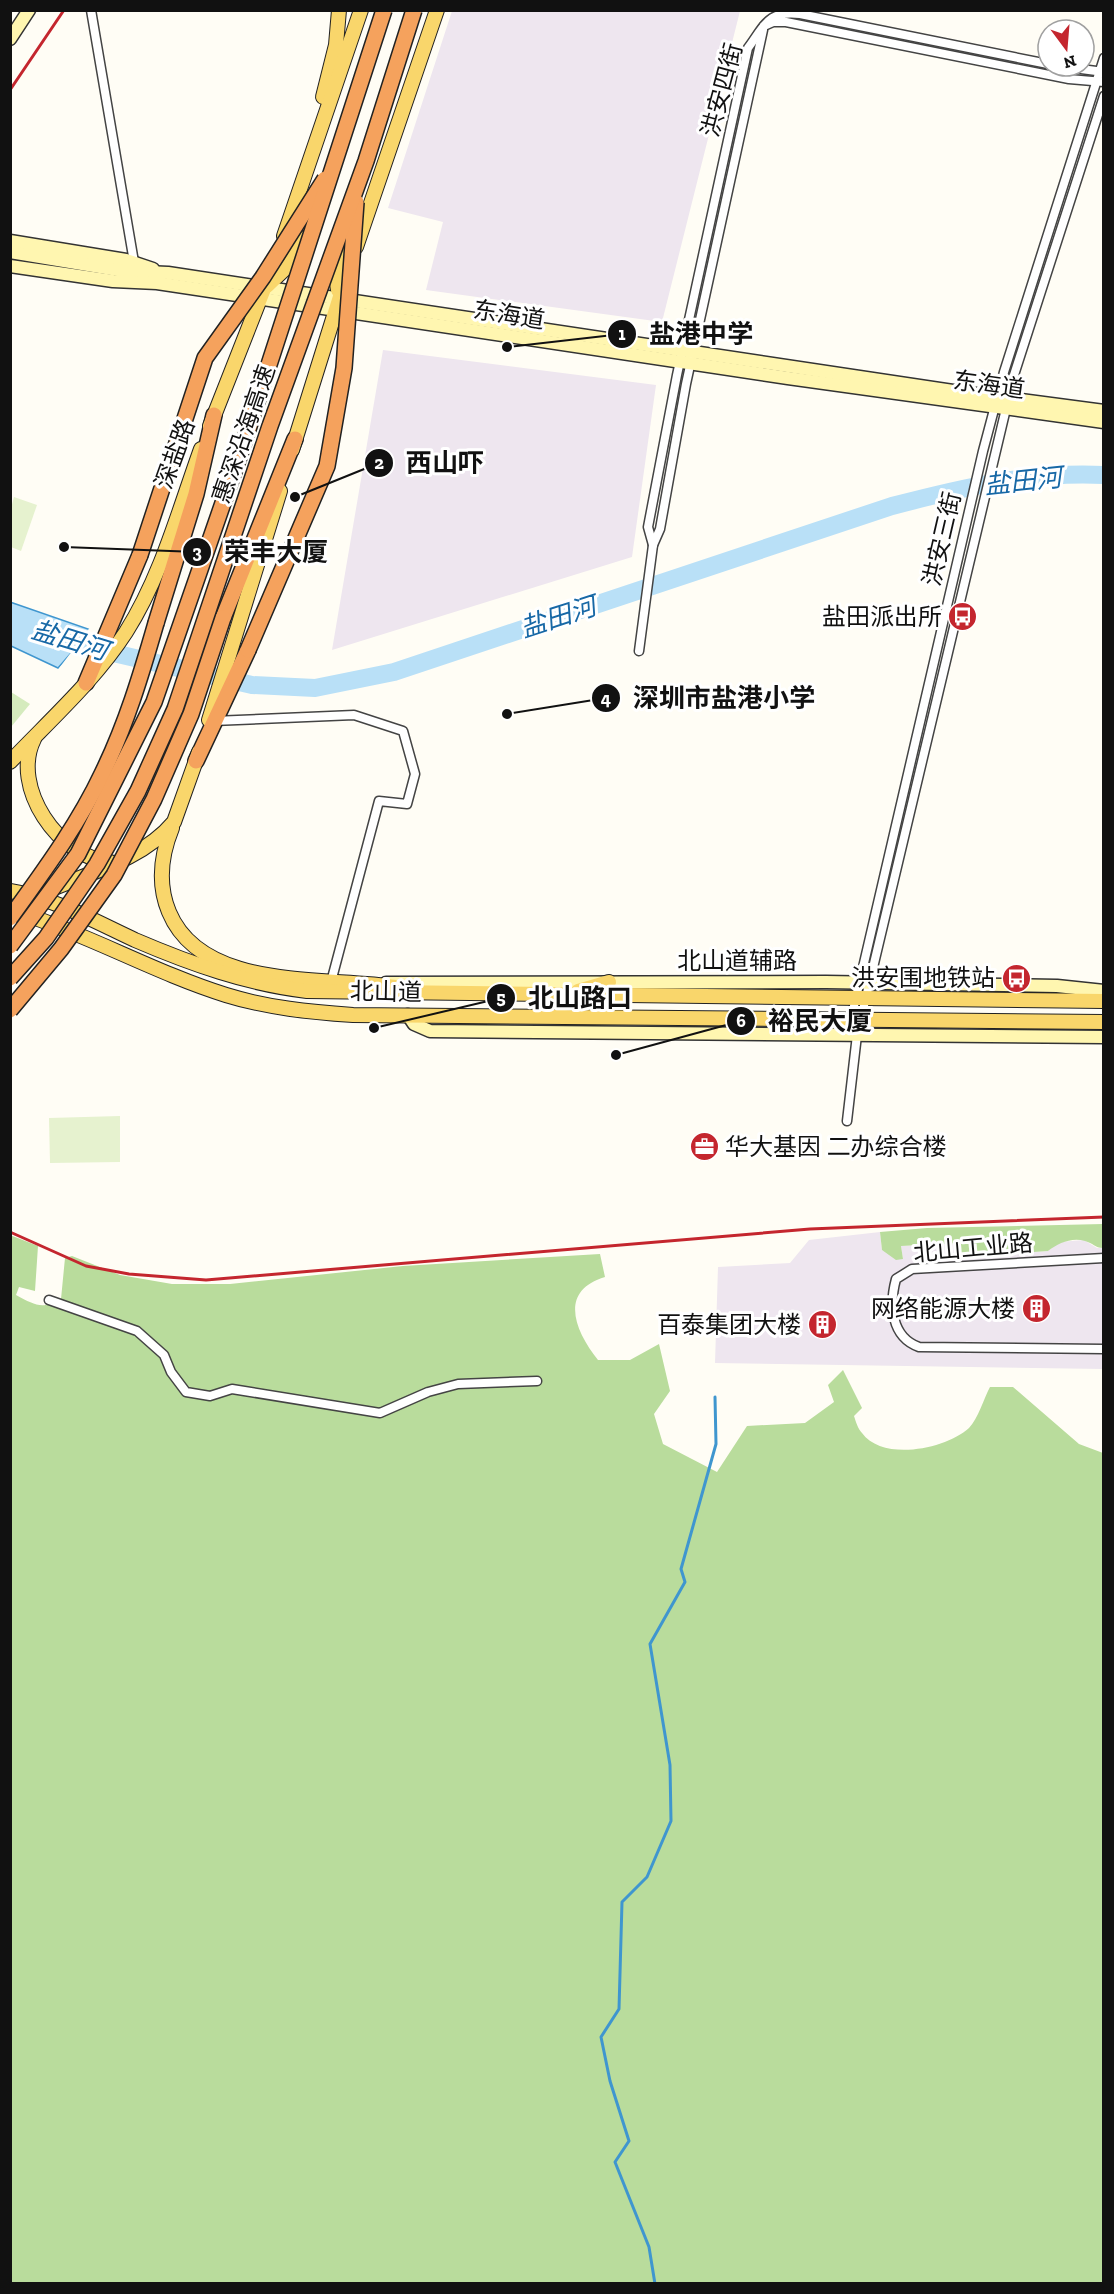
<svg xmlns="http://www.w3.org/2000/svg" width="1114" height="2294" viewBox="0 0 1114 2294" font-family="'Zilla Slab','Noto Sans SC',serif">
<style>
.industrial{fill:#eee6ef}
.green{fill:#d5ebbd}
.forest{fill:#b9dc9c}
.pitch{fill:#e6f2cf}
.water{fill:#b9e0f7;stroke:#3f96cf;stroke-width:1.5}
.pier{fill:#fffdf5}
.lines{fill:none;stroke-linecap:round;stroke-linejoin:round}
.stream{stroke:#3f96cf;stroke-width:3}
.river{stroke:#b9e0f7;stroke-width:18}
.street-casing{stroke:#444;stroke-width:11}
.secondary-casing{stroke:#333;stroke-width:15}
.primary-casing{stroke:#222;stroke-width:16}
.highway-casing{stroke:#222;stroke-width:18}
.street{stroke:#fff;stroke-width:8}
.secondary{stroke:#fff6b0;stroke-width:12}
.primary{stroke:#f9d66b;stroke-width:14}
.highway{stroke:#f5a25d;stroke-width:15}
.rail{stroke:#c4262e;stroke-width:3}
.highway-bridge-casing{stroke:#222;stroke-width:18;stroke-linecap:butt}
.highway-bridge{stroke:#f5a25d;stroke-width:15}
.labels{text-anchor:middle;stroke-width:6;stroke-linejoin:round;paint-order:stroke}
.street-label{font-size:24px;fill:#111;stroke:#fff}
.poi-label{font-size:24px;fill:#111;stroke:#fff;text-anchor:end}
.water-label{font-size:26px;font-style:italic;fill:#1768a6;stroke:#fff}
.leader{fill:none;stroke:#111;stroke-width:2}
.callout-dot{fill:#111;stroke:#fff;stroke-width:2}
.mark-label{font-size:18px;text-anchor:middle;font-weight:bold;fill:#fff}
.callout-label{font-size:26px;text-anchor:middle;font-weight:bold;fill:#111;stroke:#fff;stroke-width:6;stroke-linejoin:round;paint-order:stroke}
</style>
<rect width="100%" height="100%" fill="#fffdf5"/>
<!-- industrial -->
<g class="industrial">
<path d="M452 11H740L662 322 426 290 443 222 388 208Z"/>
<path d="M383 350 656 385 632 557 332 650Z"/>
<path d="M880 1232 882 1250 903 1259 901 1246 959 1243 960 1257 1048 1251 1059 1242 1084 1240 1097 1248H1103V1369L715 1363 718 1267 790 1263 809 1240Z"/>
</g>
<!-- green -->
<path class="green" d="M11 692 30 704 11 727 10 692Z"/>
<!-- forest -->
<g class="forest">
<path d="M1103 1224V1248C1095 1248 1093 1243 1085 1241 1072 1237 1058 1243 1048 1251L960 1257 959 1243 901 1246 903 1259 896 1260 882 1250 880 1232 927 1228Z"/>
<path d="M10 1235 38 1246 35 1291 19 1287 16 1295C35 1305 42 1310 61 1299L65 1258 72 1256 120 1275 172 1284H230L403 1266 600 1254 605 1277C558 1291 575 1331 598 1360H630L659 1344 670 1391 654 1414 663 1444 717 1472 747 1426 805 1423 834 1402 828 1385 843 1370 862 1408 854 1416C856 1422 858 1429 862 1433 883 1462 946 1449 969 1428 978 1419 984 1398 990 1387H1013L1079 1444 1103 1453V2283H11Z"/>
</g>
<!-- pitch -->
<g class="pitch">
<path d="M14 497 37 505 21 551 11 547V508Z"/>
<path d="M120 1116V1162L50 1163 49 1118Z"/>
</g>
<!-- water -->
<path class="water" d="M10 602 91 630 58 668 11 646Z"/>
<!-- pier -->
<path class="pier" d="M91 626 94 631 57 671Z"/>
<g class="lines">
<!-- stream -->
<path class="stream" d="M655 2284 649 2247 615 2162 629 2141 610 2081 601 2037 619 2009 622 1902 647 1877 671 1821 670 1765 650 1644 685 1582 681 1569 716 1444 715 1397"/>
<!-- river -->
<path class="river" d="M10 621 83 646 252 685 315 688 394 672 892 506C961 488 1032 471 1104 475"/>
<defs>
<g id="street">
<path d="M91 10 134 262"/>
<path d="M764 26 773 22H786L1069 79 1104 82"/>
<path d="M1058 66 1104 72"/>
<path d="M653 545 648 527 677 375 748 48C765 25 768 10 800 14L1048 64"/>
<path d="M639 651 653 545 660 529 686 384 763 30"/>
<path d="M213 721 354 715 403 731 415 774 407 804 379 801 331 982"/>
<path d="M852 1023 851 1019 983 451 1004 372 1104 58"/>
<path d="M847 1121 857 1035 1014 375 1104 96"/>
<path d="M1104 1258 912 1269 896 1279C889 1305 891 1337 919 1347L1104 1349"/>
<path d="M49 1300 137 1331 164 1355 171 1372 186 1392 210 1396 232 1389 380 1413 428 1392 458 1384 537 1381"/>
</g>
<g id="secondary">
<path d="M10 39 29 10"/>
<path d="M10 241 126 260 153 269"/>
<path d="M10 252 124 271 168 273 953 391 1104 411"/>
<path d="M10 266 113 281 157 283 788 378 1104 422"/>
<path d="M386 983 826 982 1057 986 1104 991"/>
<path d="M408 1015 414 1024 430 1031 1104 1037"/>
</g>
<g id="primary">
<path d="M323 97 336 45 339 10"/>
<path d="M284 236 361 10"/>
<path d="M356 247 437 10"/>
<path d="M267 286 289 265 305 238"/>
<path d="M338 290 336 277 341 244"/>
<path d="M210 426 271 271"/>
<path d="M292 450 348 271"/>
<path d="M209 720 280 491"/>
<path d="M34 739C10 787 59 858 110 862"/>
<path d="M10 762C50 720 95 680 126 632 161 577 179 510 201 449"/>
<path d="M172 828C161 855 157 883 169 912 202 992 327 976 395 987"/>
<path d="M49 890C92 872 143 859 174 822L199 752"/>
<path d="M10 891C54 898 96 922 135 940 191 964 247 984 307 991L1104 1001"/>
<path d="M21 913C91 936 156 973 226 995 268 1008 310 1012 353 1015L1104 1022"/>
<path d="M578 991 609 982"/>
</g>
<g id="highway">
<path d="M223 618 295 439"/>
<path d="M156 623 196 494 214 415"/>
<path d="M86 683 140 555"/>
<path d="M196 761 248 650"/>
</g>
</defs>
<!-- street casing -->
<use href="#street" class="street-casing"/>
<!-- secondary casing -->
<use href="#secondary" class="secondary-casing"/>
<!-- primary casing -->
<use href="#primary" class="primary-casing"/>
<!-- highway casing -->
<use href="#highway" class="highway-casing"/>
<!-- street -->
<use href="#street" class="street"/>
<!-- secondary -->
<use href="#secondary" class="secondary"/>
<!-- primary -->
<use href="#primary" class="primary"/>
<!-- highway -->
<use href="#highway" class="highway"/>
<!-- rail -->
<g class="rail">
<path d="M10 90 64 10"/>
<path d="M10 1232 86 1266 129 1274 206 1280 810 1229 1104 1217"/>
</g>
<defs>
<g id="highway-bridge">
<path d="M140 555 205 358 263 277 325 179"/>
<path d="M248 650 327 466 344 368 356 202"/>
<path d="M10 918C43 872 78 825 102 774 126 725 141 675 156 623"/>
<path d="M10 946 78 854 154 702 240 454 384 10"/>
<path d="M10 978 46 938 97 864 138 791 175 709 270 426 366 161 414 10"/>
<path d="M10 1010 61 949 114 875 154 799 191 714 223 618"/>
</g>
</defs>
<!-- highway-bridge casing -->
<use href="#highway-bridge" class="highway-bridge-casing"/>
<!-- highway-bridge -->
<use href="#highway-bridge" class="highway-bridge"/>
</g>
<!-- icons -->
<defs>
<symbol id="bus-disc" viewBox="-11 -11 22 22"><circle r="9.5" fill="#c4262e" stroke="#fff"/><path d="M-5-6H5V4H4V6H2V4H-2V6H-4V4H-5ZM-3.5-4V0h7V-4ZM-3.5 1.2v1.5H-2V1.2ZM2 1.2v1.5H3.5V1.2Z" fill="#fff"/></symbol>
<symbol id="office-disc" viewBox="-11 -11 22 22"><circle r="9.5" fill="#c4262e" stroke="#fff"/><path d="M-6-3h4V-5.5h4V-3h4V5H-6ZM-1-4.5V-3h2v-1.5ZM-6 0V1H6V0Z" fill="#fff"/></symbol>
<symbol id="building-disc" viewBox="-11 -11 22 22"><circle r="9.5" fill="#c4262e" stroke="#fff"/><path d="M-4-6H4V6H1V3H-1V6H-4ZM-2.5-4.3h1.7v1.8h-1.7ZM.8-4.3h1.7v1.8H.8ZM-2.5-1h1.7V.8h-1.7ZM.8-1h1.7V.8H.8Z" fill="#fff"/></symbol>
</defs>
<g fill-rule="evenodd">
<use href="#bus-disc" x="946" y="600" width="33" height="33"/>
<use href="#bus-disc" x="1000" y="962" width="33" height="33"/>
<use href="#office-disc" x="688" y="1130" width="33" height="33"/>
<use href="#building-disc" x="1020" y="1292" width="33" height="33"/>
<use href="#building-disc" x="806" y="1308" width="33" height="33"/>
</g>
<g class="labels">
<!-- street labels -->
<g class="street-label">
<text transform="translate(722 90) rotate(-75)" y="8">洪安四街</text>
<text transform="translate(509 315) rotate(9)" y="8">东海道</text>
<text transform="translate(989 385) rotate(8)" y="8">东海道</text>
<text transform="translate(244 434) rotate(-71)" y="8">惠深沿海高速</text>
<text transform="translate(175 454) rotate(-70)" y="8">深盐路</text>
<text transform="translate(942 539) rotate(-77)" y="8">洪安三街</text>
<text x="737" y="969">北山道辅路</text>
<text transform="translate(386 992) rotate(1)" y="8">北山道</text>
<text transform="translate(973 1248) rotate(-5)" y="8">北山工业路</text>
</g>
<!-- poi labels -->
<g class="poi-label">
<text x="942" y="625">盐田派出所</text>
<text x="995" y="986">洪安围地铁站</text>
<text x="725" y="1155" text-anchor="start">华大基因 二办综合楼</text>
<text x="1015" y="1317">网络能源大楼</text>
<text x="801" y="1333">百泰集团大楼</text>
</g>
<!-- water labels -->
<g class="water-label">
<text transform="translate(1023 481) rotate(-6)" y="9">盐田河</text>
<text transform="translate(558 617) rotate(-18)" y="9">盐田河</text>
<text transform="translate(70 640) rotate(17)" y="9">盐田河</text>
</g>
</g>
<!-- callouts -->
<path class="leader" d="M507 347L622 334M295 497L379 463M64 547L197 552M507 714L606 698M374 1028L501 998M616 1055L741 1021"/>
<g class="callout-dot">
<circle cx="507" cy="347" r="6"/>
<circle cx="295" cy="497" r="6"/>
<circle cx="64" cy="547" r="6"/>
<circle cx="507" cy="714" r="6"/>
<circle cx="374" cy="1028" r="6"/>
<circle cx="616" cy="1055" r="6"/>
<circle cx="622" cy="334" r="15"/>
<circle cx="379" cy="463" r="15"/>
<circle cx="197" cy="552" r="15"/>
<circle cx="606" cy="698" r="15"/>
<circle cx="501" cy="998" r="15"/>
<circle cx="741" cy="1021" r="15"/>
</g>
<g class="mark-label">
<text x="622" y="340">1</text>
<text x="379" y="469">2</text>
<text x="197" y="558">3</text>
<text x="606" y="705">4</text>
<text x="501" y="1004">5</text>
<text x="741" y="1027">6</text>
</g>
<g class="callout-label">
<text x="701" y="343">盐港中学</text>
<text x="445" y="472">西山吓</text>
<text x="276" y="561">荣丰大厦</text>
<text x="724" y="707">深圳市盐港小学</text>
<text x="580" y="1007">北山路口</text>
<text x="820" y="1030">裕民大厦</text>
</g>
<!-- border -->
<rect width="1114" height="2294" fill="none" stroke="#111111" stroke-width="24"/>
<!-- north arrow -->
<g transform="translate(1066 48) rotate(164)"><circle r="28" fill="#ffffff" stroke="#a0a0a0" stroke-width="1.5"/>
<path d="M0-4.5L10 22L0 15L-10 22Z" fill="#c4262e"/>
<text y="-9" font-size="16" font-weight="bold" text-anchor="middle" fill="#111111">N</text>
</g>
</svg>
